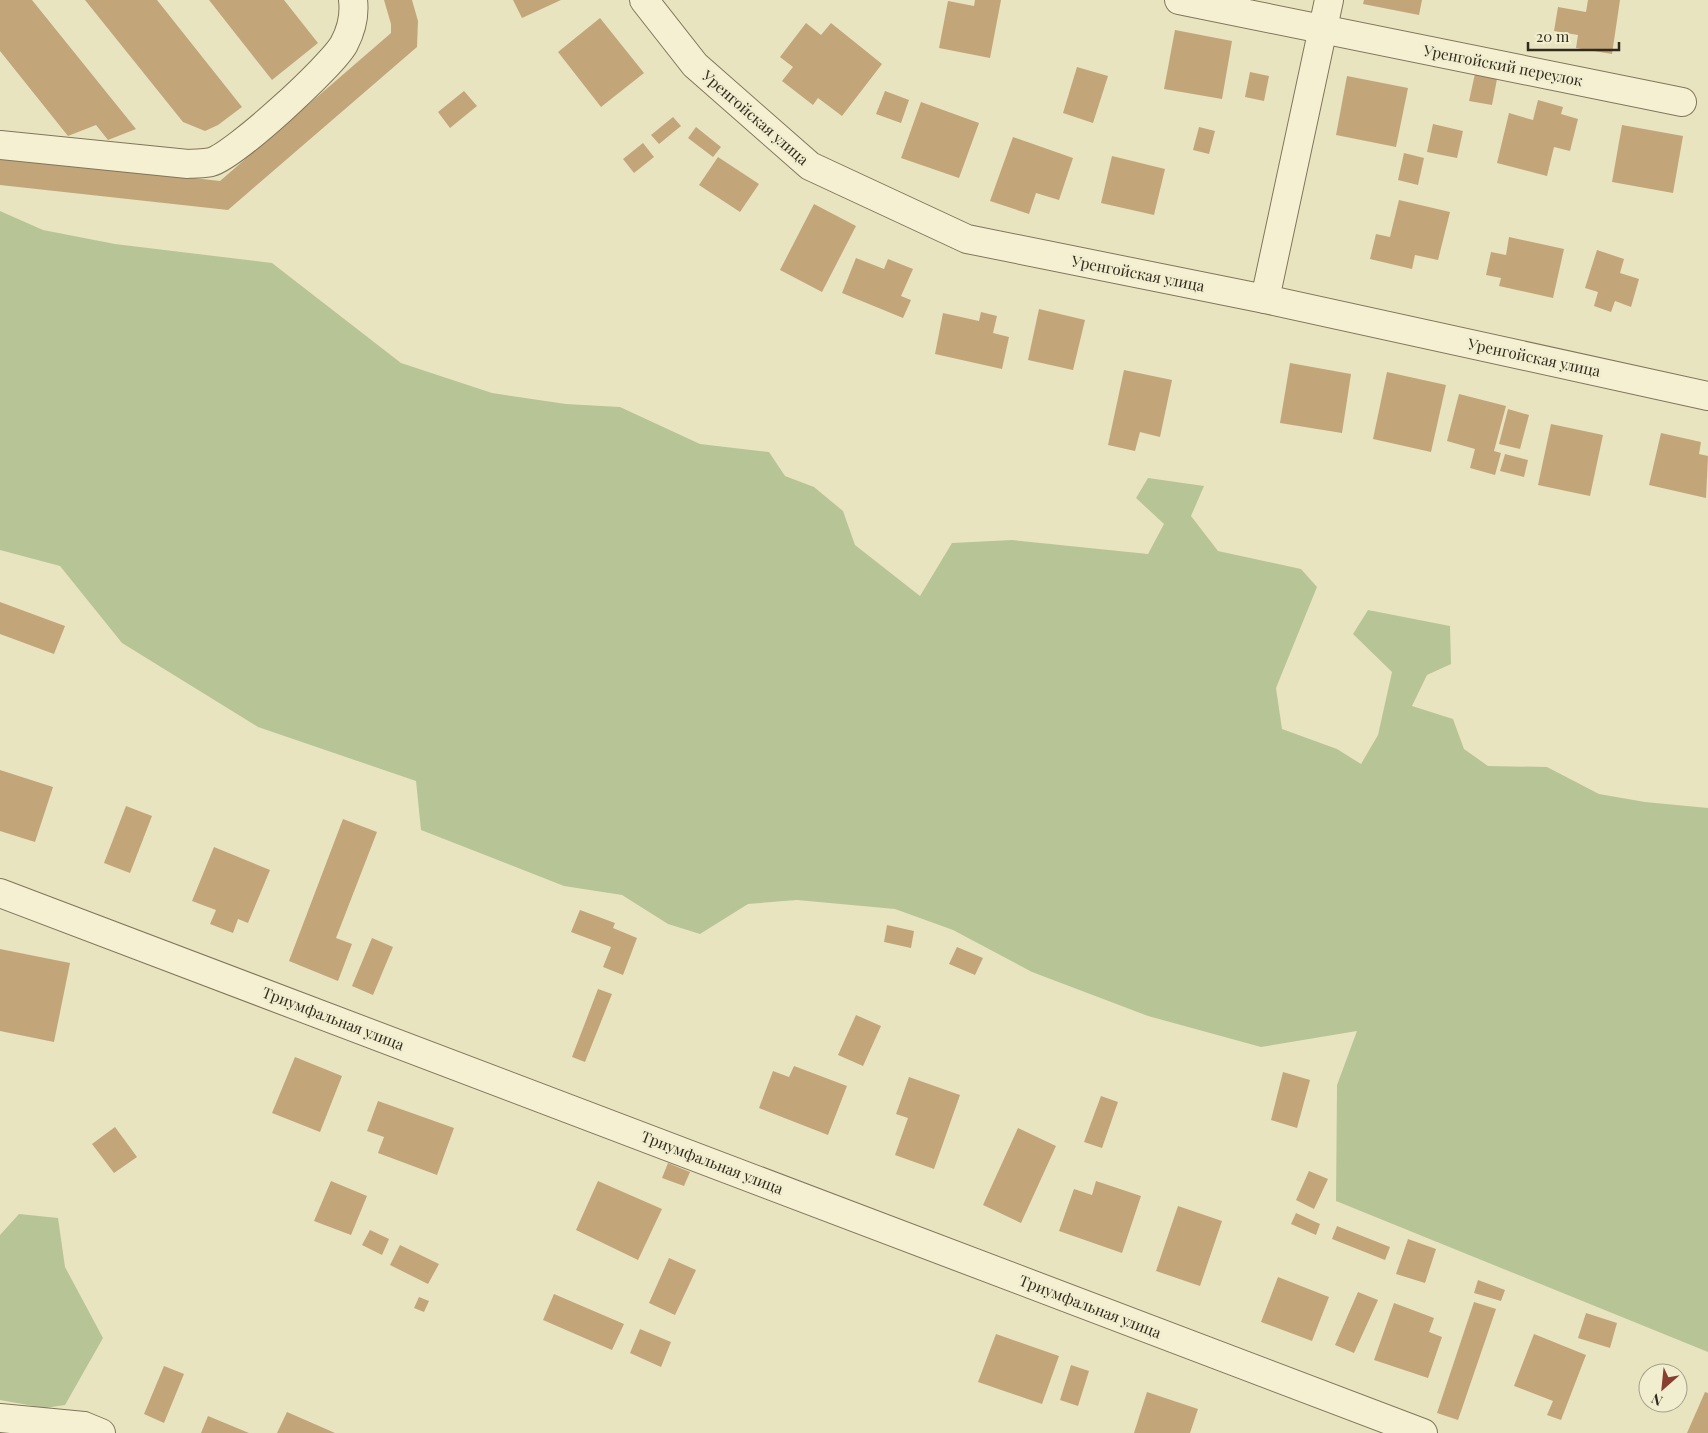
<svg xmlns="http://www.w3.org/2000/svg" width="1708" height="1433" viewBox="0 0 1708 1433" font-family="'Playfair Display',serif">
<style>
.green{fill:#b7c596}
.building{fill:#c3a57a}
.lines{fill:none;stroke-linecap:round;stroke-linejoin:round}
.minor-casing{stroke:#80755a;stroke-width:30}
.minor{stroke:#f5f0d2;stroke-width:28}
.labels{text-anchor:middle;stroke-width:5;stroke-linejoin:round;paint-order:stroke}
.street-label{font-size:15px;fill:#312a1d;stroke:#f1edcf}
</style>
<rect width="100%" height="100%" fill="#e9e4c0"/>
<!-- green -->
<g class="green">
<path d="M0 211 43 230 115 244 272 263 401 363 492 393 566 404 620 407 700 444 769 452 785 476 814 487 843 511 855 545 920 596 952 543 1012 540 1148 554 1164 524 1136 498 1148 478 1204 486 1191 516 1218 551 1301 569 1317 587 1276 688 1282 729 1337 749 1361 764 1378 735 1392 672 1353 634 1368 610 1450 626 1451 664 1427 675 1412 706 1453 719 1464 749 1488 766 1547 767 1599 794 1645 802 1708 808V1352L1336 1201 1337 1085 1357 1031 1261 1047 1148 1016 1032 972 953 930 895 909 797 900 748 904 700 934 668 924 622 895 564 886 421 830 416 781 258 727 122 643 60 566 0 550Z"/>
<path d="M19 1214 58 1218 65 1267 103 1338 65 1405 45 1408 0 1400V1235Z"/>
</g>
<!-- building -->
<g class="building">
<path d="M0 0H32L136 129 108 140 96 125 68 136 0 51Z"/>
<path d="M85 0H157L242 107 218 125 205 131 183 122Z"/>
<path d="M209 0H284L318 43 272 80Z"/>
<path d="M384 0H412L418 21 417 47 228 210 0 185V156L220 181 391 33V24Z"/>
<path d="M513 0H561L522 18Z"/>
<path d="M975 0H1001L990 58 939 48 948 1 974 6Z"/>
<path d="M1364 0H1422L1419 15 1363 4Z"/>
<path d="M1588 0H1620L1612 54 1576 48 1578 35 1554 31 1558 7 1586 12Z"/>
<path d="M600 18 644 73 601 107 558 52Z"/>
<path d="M806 23 821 35 831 23 882 64 842 116 818 98 813 105 782 81 793 67 780 57Z"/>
<path d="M1175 30 1232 41 1222 99 1164 89Z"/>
<path d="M1077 67 1108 76 1093 123 1063 113Z"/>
<path d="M1476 69 1498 74 1492 105 1469 101Z"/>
<path d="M1250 72 1269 76 1264 101 1245 97Z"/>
<path d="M1347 76 1408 88 1396 147 1336 135Z"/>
<path d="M464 91 477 106 450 128 438 112Z"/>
<path d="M885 91 909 100 901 123 876 114Z"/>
<path d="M1538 100 1563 107 1561 114 1578 119 1570 151 1554 147 1547 176 1497 163 1509 113 1533 120Z"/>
<path d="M921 102 979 123 959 178 901 158Z"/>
<path d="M673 117 681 126 659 144 651 135Z"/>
<path d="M1433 124 1463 131 1457 158 1427 152Z"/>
<path d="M1622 125 1683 136 1673 193 1612 182Z"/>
<path d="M696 127 721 147 713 157 688 138Z"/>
<path d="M1199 127 1215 131 1209 154 1193 150Z"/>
<path d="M1013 137 1073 158 1059 200 1036 193 1029 214 990 201Z"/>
<path d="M643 143 654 157 634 173 623 159Z"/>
<path d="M1404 153 1424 158 1418 185 1398 180Z"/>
<path d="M1112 156 1165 169 1154 215 1101 203Z"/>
<path d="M718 157 759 184 740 212 699 185Z"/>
<path d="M1399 200 1450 212 1438 260 1415 255 1412 269 1370 259 1376 234 1390 237Z"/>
<path d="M814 204 856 226 822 292 780 270Z"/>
<path d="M1509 237 1564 249 1553 298 1499 286 1501 278 1486 275 1491 252 1506 255Z"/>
<path d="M1597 250 1624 259 1620 273 1639 279 1631 307 1615 301 1611 312 1594 306 1598 292 1585 288Z"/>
<path d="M856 258 884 269 888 259 913 269 901 296 911 300 903 318 842 293Z"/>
<path d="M1039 309 1085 320 1073 370 1028 360Z"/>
<path d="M981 312 997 316 993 333 1009 337 1002 369 935 354 943 313 979 321Z"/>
<path d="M1290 363 1351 374 1342 433 1280 423Z"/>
<path d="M1124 370 1172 380 1160 437 1140 432 1135 451 1108 445Z"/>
<path d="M1387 372 1446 385 1431 452 1373 439Z"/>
<path d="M1459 394 1506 406 1494 451 1501 453 1495 475 1470 468 1475 449 1447 441Z"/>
<path d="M1508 409 1529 415 1520 449 1499 444Z"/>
<path d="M1551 424 1603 435 1590 496 1538 485Z"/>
<path d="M1661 433 1701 442 1699 454 1708 456 1706 498 1649 485Z"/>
<path d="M1505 454 1528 460 1524 477 1500 471Z"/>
<path d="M0 602 65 626 54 654 0 634Z"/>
<path d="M0 770 53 787 35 842 0 831Z"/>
<path d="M126 806 152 816 130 873 104 863Z"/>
<path d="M343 819 377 832 336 938 352 944 338 981 289 961Z"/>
<path d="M214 847 270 870 248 923 238 919 233 933 210 924 216 910 192 901Z"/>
<path d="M580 910 615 923 613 928 637 938 623 975 603 967 611 947 571 932Z"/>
<path d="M887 925 914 931 911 948 884 942Z"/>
<path d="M372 938 393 947 373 995 352 986Z"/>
<path d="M957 947 983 958 975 975 949 964Z"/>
<path d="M0 949 70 963 54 1042 0 1031Z"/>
<path d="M598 989 612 994 585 1062 572 1057Z"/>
<path d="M856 1015 881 1026 863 1066 838 1055Z"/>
<path d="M295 1057 342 1076 320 1132 272 1113Z"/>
<path d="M794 1066 847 1086 828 1135 759 1108 773 1071 789 1077Z"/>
<path d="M1283 1072 1310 1080 1297 1128 1271 1120Z"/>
<path d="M909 1077 960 1095 934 1169 895 1155 908 1118 896 1114Z"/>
<path d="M1101 1096 1118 1102 1102 1148 1084 1142Z"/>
<path d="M378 1101 454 1128 437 1175 378 1153 384 1137 367 1131Z"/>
<path d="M115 1127 137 1157 114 1173 92 1144Z"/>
<path d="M1018 1128 1056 1146 1021 1223 983 1205Z"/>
<path d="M668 1163 690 1172 684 1186 662 1178Z"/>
<path d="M1309 1171 1328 1179 1314 1209 1296 1200Z"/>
<path d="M331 1181 367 1196 351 1235 314 1221Z"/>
<path d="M598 1181 662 1209 638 1260 576 1230Z"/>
<path d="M1096 1181 1141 1196 1122 1253 1059 1231 1074 1189 1092 1195Z"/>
<path d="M1178 1206 1222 1221 1200 1286 1156 1271Z"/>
<path d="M1296 1213 1320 1224 1316 1235 1291 1224Z"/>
<path d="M1337 1226 1390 1247 1385 1260 1332 1239Z"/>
<path d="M370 1230 389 1239 382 1255 362 1245Z"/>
<path d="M1408 1239 1436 1249 1425 1283 1396 1274Z"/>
<path d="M400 1245 439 1264 428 1284 390 1265Z"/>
<path d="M669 1258 696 1270 675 1315 649 1303Z"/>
<path d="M1278 1277 1329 1297 1312 1341 1261 1322Z"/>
<path d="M1478 1280 1505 1290 1501 1301 1474 1293Z"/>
<path d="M1358 1292 1378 1300 1354 1353 1335 1345Z"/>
<path d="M554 1294 624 1324 612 1350 543 1320Z"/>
<path d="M419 1297 429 1301 424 1312 414 1308Z"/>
<path d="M1474 1302 1496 1309 1458 1420 1437 1413Z"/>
<path d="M1394 1303 1434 1318 1429 1332 1442 1337 1428 1378 1374 1360Z"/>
<path d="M1586 1313 1617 1323 1610 1348 1578 1338Z"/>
<path d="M640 1329 671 1342 661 1367 630 1353Z"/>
<path d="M996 1334 1059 1356 1042 1404 978 1382Z"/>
<path d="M1534 1334 1586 1355 1561 1420 1547 1415 1553 1401 1514 1386Z"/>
<path d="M1071 1365 1089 1371 1078 1406 1060 1400Z"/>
<path d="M164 1366 184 1374 164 1423 144 1414Z"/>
<path d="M1147 1392 1198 1409 1190 1433H1134Z"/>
<path d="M1705 1392 1708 1393V1433H1687Z"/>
<path d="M287 1412 335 1433H277Z"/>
<path d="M208 1416 249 1433H201Z"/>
</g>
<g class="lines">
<defs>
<g id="minor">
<path d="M644 0 695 65 810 166 967 239 1265 299 1708 396"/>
<path d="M1179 0 1682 102"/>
<path d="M0 145 188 164C195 163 204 164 211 162 234 156 332 66 344 44 352 29 355 16 353 0"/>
<path d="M1265 299 1329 0"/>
<path d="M0 893 1423 1433"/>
<path d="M0 1418 84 1426 101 1433"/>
</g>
</defs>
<!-- minor casing -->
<use href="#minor" class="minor-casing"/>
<!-- minor -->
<use href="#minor" class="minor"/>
</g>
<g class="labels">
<!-- street labels -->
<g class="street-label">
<text transform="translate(1503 66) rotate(11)" y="5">Уренгойский переулок</text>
<text transform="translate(755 118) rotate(41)" y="5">Уренгойская улица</text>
<text transform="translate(1138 274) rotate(11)" y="5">Уренгойская улица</text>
<text transform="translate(1534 358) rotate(12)" y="5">Уренгойская улица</text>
<text transform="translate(333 1019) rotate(21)" y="5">Триумфальная улица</text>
<text transform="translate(712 1163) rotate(21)" y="5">Триумфальная улица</text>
<text transform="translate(1090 1307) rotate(21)" y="5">Триумфальная улица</text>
</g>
</g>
<!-- north arrow -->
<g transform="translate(1663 1388) rotate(207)"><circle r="24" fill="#f1edcf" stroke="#a49f88"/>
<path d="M0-4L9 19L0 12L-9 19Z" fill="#893f30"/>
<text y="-8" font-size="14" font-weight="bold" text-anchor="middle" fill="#312a1d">N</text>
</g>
<!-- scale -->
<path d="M1528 42v8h91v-8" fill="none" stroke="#312a1d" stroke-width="2.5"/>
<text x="1536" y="42" font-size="15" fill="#312a1d" stroke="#f1edcf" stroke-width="4" paint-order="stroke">20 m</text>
</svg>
